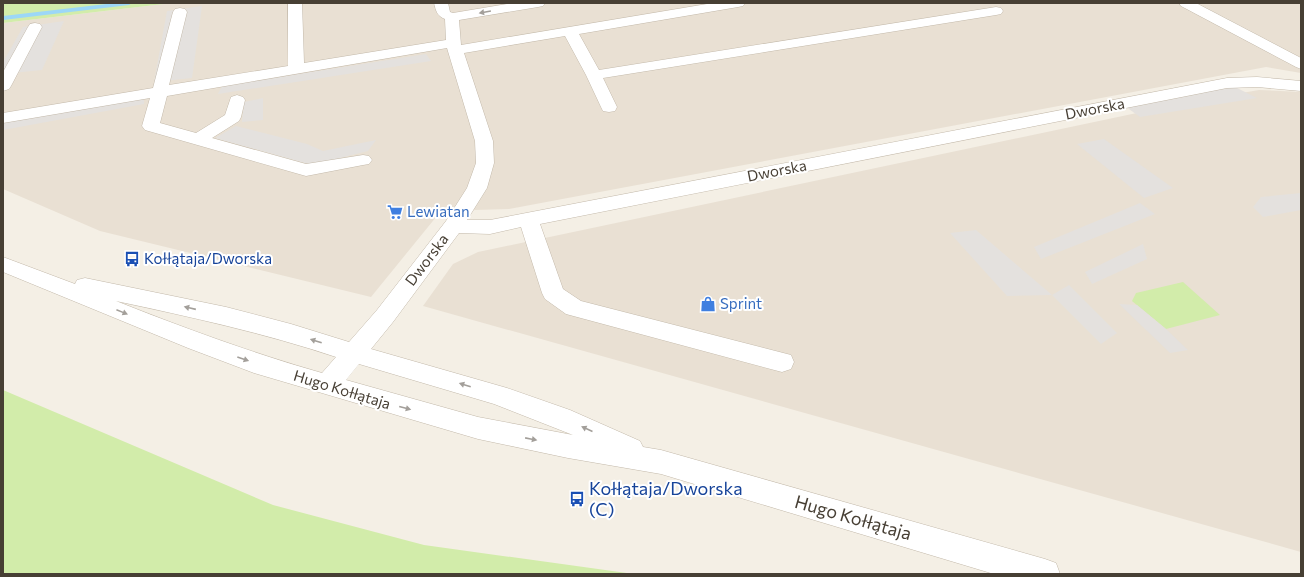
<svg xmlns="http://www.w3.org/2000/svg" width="1304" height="577" viewBox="0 0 1304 577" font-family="Commissioner,sans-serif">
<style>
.residential{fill:#e9e0d3}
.green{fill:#d2ecaa}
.parking{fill:#e4e1de}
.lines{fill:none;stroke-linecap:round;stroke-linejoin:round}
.stream{fill:#9cd7f7;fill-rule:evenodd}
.minor-casing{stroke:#c3b9aa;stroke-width:1}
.minor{fill:#fff;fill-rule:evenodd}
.oneway{fill:#a39f9a}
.labels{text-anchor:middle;stroke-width:4;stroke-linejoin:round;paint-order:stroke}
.street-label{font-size:15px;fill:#473f34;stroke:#fff}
.shop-label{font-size:15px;fill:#366cbe;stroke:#fff;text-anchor:start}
.transit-label{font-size:15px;fill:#164399;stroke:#fff;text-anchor:start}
.near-transit-label{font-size:18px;fill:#164399;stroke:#fff;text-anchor:start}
.near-street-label{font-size:18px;fill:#473f34;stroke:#fff}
</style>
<rect width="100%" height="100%" fill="#f4efe5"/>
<!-- residential -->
<g class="residential">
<path d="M172 3H1301V73L1266 67 509 209 441 211 371 297 100 231 3 189V23Z"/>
<path d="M1259 90 1301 92V552L423 306 453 264 478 252 1189 102Z"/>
</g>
<!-- green -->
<g class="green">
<path d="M3 3H172L3 23Z"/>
<path d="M1183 282 1220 315 1166 329 1132 301 1136 293Z"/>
<path d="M3 390 273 505 424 545 634 574H3Z"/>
</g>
<!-- parking -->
<g class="parking">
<path d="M202 6 192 78 154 82 167 11Z"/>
<path d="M64 21 42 70 3 74V62L23 27Z"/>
<path d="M426 54 431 61 218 94 222 86Z"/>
<path d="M1227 83 1257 98 1140 117 1122 104Z"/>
<path d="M144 98V104L3 130V121Z"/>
<path d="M263 98V120L242 122 244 102Z"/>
<path d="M236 126 307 144 323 151 376 140 368 151 312 165 215 138Z"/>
<path d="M1104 139 1173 188 1144 198 1077 144Z"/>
<path d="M1301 193V210L1263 217 1253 207 1261 197Z"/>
<path d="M1140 203 1155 214 1041 259 1034 247Z"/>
<path d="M976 230 1052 295 1069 285 1117 333 1101 344 1052 295 1007 296 950 233Z"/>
<path d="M1143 244 1147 259 1092 284 1085 272Z"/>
<path d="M1119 304 1137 305 1166 329 1188 350 1170 353Z"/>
</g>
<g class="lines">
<!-- stream -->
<path class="stream" d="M115 3H132L129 5 3 20V16Z"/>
<defs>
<g id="minor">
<path d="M288 3H302L304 63 446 40 445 19C437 16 436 11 434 3H448L450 12 453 13 513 3H545L543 6 538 7 459 20 461 45 713 3H745L743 6 738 7 579 34 599 70 996 7 1001 8 1003 11 1001 14 996 15 603 78 617 107 615 111 609 112 603 111 601 107 586 75 565 36 464 53 493 141 494 163 487 188 467 220H490L1227 78 1257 77 1301 81V91L1257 87 1227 88 540 224 563 289 581 301 791 355 794 362 791 369 782 372 566 314 545 299 542 293 521 227 490 234 459 233 393 322 371 349 507 388 570 410 640 441 643 447 661 450 1045 559 1056 563 1060 574H994L661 474 568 458 478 439 254 373 188 348 3 272V257L75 284 77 280 85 278 226 307 291 324 349 342 377 310 446 221 467 188 476 163 475 141 447 48 167 96 160 123 196 133 225 115 231 97 237 95 243 97 245 100 241 117 239 121 212 138 306 164 363 155 369 156 372 160 369 164 363 165 306 176 145 130 142 126 150 98 3 123V113L153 88 173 12 175 9 180 8 185 9 187 12 169 85 288 66ZM116 301C191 317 264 333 336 357L322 373C252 353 184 328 116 301ZM359 364 494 404 573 435 478 417 346 380Z"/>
<path d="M1179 3H1196L1301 58V69L1296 67 1181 6Z"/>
<path d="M35 23 40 24 42 27 11 86 9 89 3 91V72L28 27 30 24Z"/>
</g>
</defs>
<!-- minor casing -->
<use href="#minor" class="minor-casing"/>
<!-- minor -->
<use href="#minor" class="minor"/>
</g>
<!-- one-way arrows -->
<defs><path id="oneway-solid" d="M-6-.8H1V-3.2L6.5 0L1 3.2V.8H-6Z"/></defs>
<g class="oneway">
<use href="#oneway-solid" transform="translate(485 12) rotate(170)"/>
<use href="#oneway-solid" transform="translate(190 308) rotate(-167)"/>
<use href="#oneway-solid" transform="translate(122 312) rotate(22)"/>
<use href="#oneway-solid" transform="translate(316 341) rotate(-162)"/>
<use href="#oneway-solid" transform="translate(243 359) rotate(19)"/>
<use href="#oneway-solid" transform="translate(465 385) rotate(-163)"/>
<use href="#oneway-solid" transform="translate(405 408) rotate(15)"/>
<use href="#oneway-solid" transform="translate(587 429) rotate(-156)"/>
<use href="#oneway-solid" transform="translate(531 439) rotate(11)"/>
</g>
<!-- icons -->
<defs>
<symbol id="supermarket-bare" viewBox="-9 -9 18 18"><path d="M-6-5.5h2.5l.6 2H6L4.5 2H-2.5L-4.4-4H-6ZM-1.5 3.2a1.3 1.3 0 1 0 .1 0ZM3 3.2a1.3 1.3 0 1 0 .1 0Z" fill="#3f7fe0" stroke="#fff" stroke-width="2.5" paint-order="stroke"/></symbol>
<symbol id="bus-bare" viewBox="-9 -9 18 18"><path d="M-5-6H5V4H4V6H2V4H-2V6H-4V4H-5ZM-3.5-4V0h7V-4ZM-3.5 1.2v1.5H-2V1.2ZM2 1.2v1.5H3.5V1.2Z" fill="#1a4fb4" stroke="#fff" stroke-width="2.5" paint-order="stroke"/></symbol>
<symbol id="shop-bare" viewBox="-9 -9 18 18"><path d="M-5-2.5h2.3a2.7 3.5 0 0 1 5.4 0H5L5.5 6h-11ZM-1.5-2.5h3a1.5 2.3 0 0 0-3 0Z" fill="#3f7fe0" stroke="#fff" stroke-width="2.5" paint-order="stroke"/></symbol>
</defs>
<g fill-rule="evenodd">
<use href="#supermarket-bare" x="384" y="201" width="22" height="22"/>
<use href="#bus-bare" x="121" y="248" width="22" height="22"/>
<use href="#shop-bare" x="697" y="293" width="22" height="22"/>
<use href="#bus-bare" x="566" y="488" width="22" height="22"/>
</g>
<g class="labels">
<!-- street labels -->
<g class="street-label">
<text transform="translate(1095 109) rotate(-11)" y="5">Dworska</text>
<text transform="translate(777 171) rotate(-11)" y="5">Dworska</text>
<text transform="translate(427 260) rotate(-53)" y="5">Dworska</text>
<text transform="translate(342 390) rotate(17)" y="5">Hugo Kołłątaja</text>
</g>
<!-- shop labels -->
<g class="shop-label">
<text x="407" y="217">Lewiatan</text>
<text x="720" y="309">Sprint</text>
</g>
<!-- transit labels -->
<g class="transit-label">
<text x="144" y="264">Kołłątaja/Dworska</text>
</g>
<!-- near-transit labels -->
<g class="near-transit-label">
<text x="589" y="495">Kołłątaja/Dworska<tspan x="589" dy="21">(C)</tspan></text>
</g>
<!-- near-street labels -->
<g class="near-street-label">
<text transform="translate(853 518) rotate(16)" y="6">Hugo Kołłątaja</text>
</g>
</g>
<!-- border -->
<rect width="1304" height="577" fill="none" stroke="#473f34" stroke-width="8"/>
</svg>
